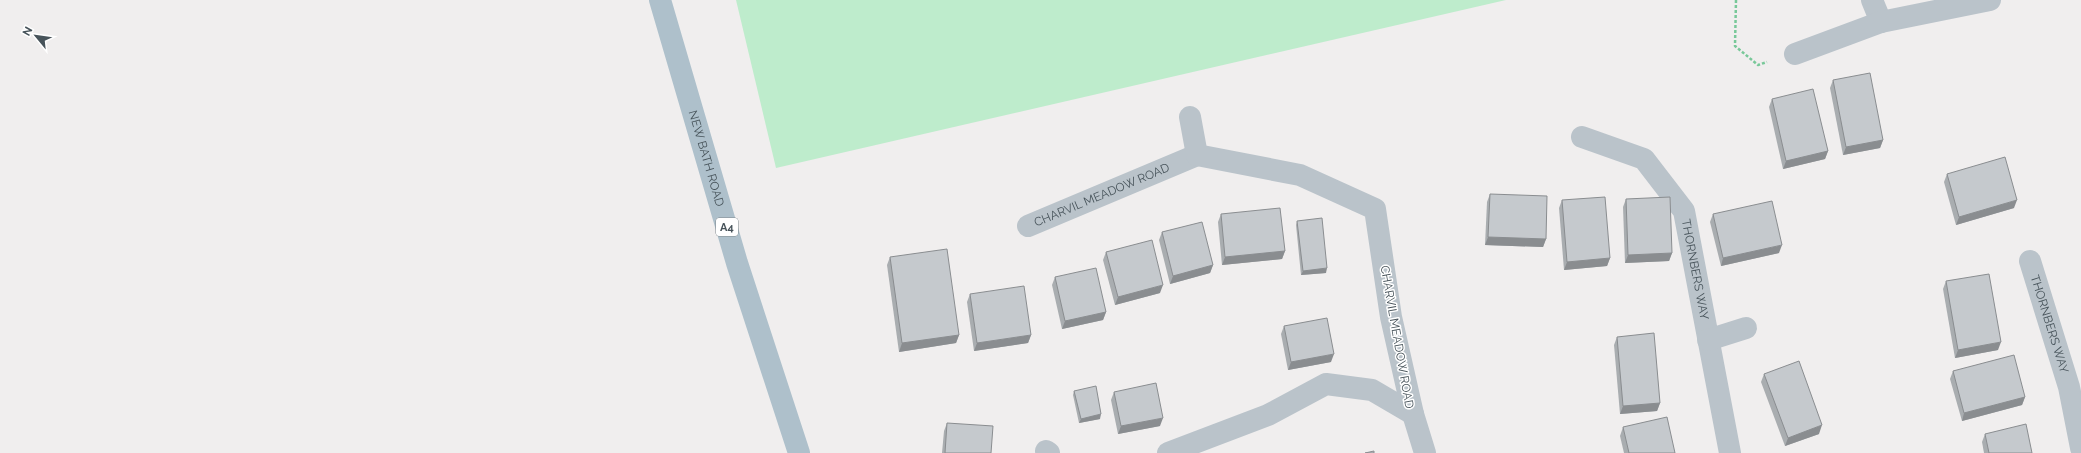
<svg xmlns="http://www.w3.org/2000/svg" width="2081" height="453" viewBox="0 0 2081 453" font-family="Raleway,sans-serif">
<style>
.green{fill:#beeccc}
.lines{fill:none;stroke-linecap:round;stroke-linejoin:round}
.path{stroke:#78c899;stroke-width:2.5;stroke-dasharray:3 2;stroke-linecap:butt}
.minor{stroke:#bac3ca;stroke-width:22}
.major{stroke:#aec0cb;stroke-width:22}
.wall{fill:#a9adb0}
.shaded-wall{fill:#8a8d90}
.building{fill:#c5c9cd;stroke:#8a8d90}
.labels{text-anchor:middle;stroke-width:3;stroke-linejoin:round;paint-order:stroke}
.shield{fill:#fff;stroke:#7e878c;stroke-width:1}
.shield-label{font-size:11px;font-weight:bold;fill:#47535a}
.street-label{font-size:12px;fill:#47535a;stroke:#fff}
</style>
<rect width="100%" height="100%" fill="#f0eeee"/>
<!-- green -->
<path class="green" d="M736 0H1506L776 168Z"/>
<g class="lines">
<!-- path -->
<path class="path" d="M1736 0 1735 46 1758 65 1767 62"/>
<!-- minor -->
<g class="minor">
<path d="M1872 0 1881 22"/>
<path d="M1795 54 1881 22 1990 0"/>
<path id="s1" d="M1582 137 1644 159 1684 211 1730 453"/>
<path id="s2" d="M1028 226 1197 155"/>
<path id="s3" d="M2030 261 2069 387 2081 448"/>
<path d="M1708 340 1746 328"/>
<path d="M1413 414 1425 453"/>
<path d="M1046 451 1049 453"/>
<path d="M1168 453 1268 415 1326 384 1372 390 1413 414 1391 317 1375 209 1300 175 1197 155 1190 117"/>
</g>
<!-- major -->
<path class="major" id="s4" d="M660 0 737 263 799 453"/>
</g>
<!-- wall -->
<g class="wall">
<path d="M1833 80 1883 140 1880 148 1843 155 1830 88Z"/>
<path d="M1772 99 1828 151 1825 159 1783 169 1769 107Z"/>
<path d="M1947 174 2014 208 1956 225 1944 182Z"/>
<path d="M1490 194 1546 239 1543 247 1485 245 1487 202Z"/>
<path d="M1626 199 1672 253 1669 261 1625 263 1623 207Z"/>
<path d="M1562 200 1610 258 1607 266 1564 270 1559 208Z"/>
<path d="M1221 214 1285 251 1282 259 1222 265 1218 222Z"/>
<path d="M1713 214 1779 253 1721 266 1710 222Z"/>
<path d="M1297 221 1326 273 1301 275 1296 225Z"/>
<path d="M1162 232 1213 265 1210 273 1170 284 1159 240Z"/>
<path d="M1106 252 1160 293 1115 305 1103 260Z"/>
<path d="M890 257 959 335 956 343 899 352 887 265Z"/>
<path d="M1055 277 1106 312 1103 320 1062 329 1052 285Z"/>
<path d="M1946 281 1998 350 1955 358 1943 289Z"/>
<path d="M970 294 1031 335 1028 343 974 351 967 302Z"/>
<path d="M1284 326 1331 362 1288 370 1281 334Z"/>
<path d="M1617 337 1660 403 1657 411 1620 414 1614 345Z"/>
<path d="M1953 371 2025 397 2022 405 1962 421 1950 379Z"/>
<path d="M1764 374 1819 434 1785 446 1761 382Z"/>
<path d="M1074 391 1100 419 1079 423 1073 395Z"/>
<path d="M1114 392 1160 426 1118 434 1111 400Z"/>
<path d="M947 423 991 453H942L944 431Z"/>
<path d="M1623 427 1675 453H1624L1620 436Z"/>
<path d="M1985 434 2032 453H1984L1982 442Z"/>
</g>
<!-- shaded-wall -->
<g class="shaded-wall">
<path d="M1883 140 1880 148 1843 155 1846 147Z"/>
<path d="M1828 151 1825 159 1783 169 1786 161Z"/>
<path d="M2017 200 2014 208 1956 225 1959 217Z"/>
<path d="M1488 237 1546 239 1543 247 1485 245Z"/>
<path d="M1782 245 1779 253 1721 266 1723 258Z"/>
<path d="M1285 251 1282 259 1222 265 1225 257Z"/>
<path d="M1672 253 1669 261 1625 263 1628 255Z"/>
<path d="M1610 258 1607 266 1564 270 1567 262Z"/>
<path d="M1213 265 1210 273 1170 284 1173 276Z"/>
<path d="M1327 268 1326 273 1301 275 1303 271Z"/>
<path d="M1163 285 1160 293 1115 305 1118 297Z"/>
<path d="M1106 312 1103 320 1062 329 1065 321Z"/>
<path d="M959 335 956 343 899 352 902 343Z"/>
<path d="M1031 335 1028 343 974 351 977 343Z"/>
<path d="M2001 342 1998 350 1955 358 1958 350Z"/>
<path d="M1334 354 1331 362 1288 370 1291 362Z"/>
<path d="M2025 397 2022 405 1962 421 1964 413Z"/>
<path d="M1660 403 1657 411 1620 414 1623 406Z"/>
<path d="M1101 414 1100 419 1079 423 1081 419Z"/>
<path d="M1163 418 1160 426 1118 434 1121 426Z"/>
<path d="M1822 425 1819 434 1785 446 1788 438Z"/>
</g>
<!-- building -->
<g class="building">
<path d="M1870 73 1883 140 1846 147 1833 80Z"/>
<path d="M1813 89 1828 151 1786 161 1772 99Z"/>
<path d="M2005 157 2017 200 1959 217 1947 174Z"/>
<path d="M1490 194 1547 196 1546 239 1488 237Z"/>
<path d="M1605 197 1610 258 1567 262 1562 200Z"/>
<path d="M1670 197 1672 253 1628 255 1626 199Z"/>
<path d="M1772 201 1782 245 1723 258 1713 214Z"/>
<path d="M1280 208 1285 251 1225 257 1221 214Z"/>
<path d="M1322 218 1327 268 1303 271 1297 221Z"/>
<path d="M1202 222 1213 265 1173 276 1162 232Z"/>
<path d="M1152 240 1163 285 1118 297 1106 252Z"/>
<path d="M947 249 959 335 902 343 890 257Z"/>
<path d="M1096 268 1106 312 1065 321 1055 277Z"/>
<path d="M1989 274 2001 342 1958 350 1946 281Z"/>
<path d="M1024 286 1031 335 977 343 970 294Z"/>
<path d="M1327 318 1334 354 1291 362 1284 326Z"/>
<path d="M1654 333 1660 403 1623 406 1617 337Z"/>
<path d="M2014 355 2025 397 1964 413 1953 371Z"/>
<path d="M1799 361 1822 425 1788 438 1764 374Z"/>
<path d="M1156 383 1163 418 1121 426 1114 392Z"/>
<path d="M1096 386 1101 414 1081 419 1074 391Z"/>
<path d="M1667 417 1675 453H1629L1623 427Z"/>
<path d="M947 423 993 426 991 453H945Z"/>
<path d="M2026 424 2032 453H1989L1985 434Z"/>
<path d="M1374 451V453H1365Z"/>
</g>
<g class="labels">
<!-- shield labels -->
<rect class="shield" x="716" y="218" width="22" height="18" rx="3"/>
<g class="shield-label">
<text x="727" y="231">A4</text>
</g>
<!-- street labels -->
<g class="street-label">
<text dy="4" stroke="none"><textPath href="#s4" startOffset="165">NEW BATH ROAD</textPath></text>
<text dy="4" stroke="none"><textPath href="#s2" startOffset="80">CHARVIL MEADOW ROAD</textPath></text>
<text dy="4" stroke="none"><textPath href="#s1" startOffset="191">THORNBERS WAY</textPath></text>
<text dy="4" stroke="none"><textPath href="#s3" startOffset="66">THORNBERS WAY</textPath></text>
<text transform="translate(1397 337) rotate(80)" y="4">CHARVIL MEADOW ROAD</text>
</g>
</g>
<!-- north arrow -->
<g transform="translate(36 36) rotate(299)" stroke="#ffffff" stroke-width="3" paint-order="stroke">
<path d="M0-3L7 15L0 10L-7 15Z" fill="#47535a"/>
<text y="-6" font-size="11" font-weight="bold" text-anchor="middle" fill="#47535a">N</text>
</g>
</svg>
